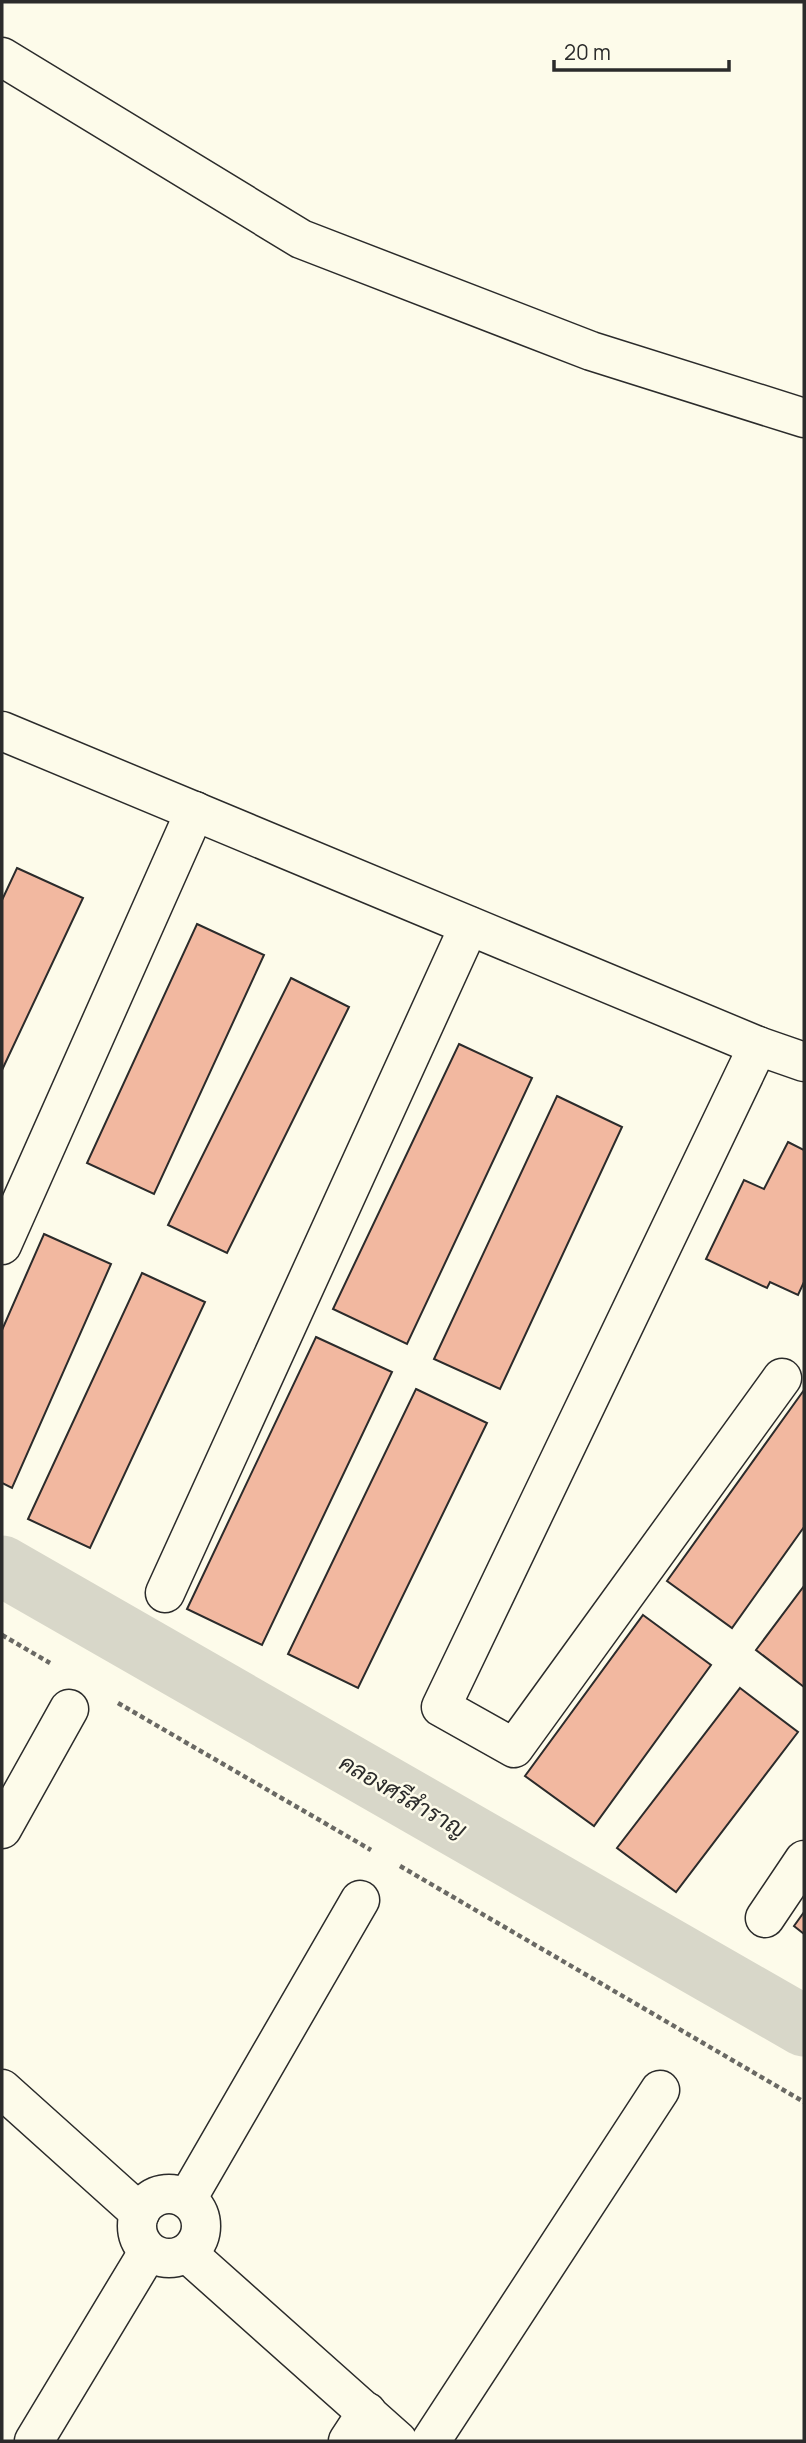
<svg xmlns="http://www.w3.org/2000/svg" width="806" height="2443" viewBox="0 0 806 2443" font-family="Manrope,Sarabun,sans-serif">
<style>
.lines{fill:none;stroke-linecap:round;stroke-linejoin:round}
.canal{stroke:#d8d7c9;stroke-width:61}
.building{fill:#f2b8a0;stroke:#2b2b2b;stroke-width:2}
.street-casing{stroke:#2b2b2b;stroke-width:41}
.path{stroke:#6a6964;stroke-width:4.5;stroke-dasharray:5 3.5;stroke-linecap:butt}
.street{stroke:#fdfbea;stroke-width:38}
.labels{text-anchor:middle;stroke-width:5;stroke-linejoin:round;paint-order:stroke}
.water-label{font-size:23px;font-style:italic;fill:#2b2b2b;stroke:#fdfbea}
</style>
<rect width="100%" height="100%" fill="#fdfbea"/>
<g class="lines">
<!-- canal -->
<path class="canal" d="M2 1566 804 2026"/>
</g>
<!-- building -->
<g class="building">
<path d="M17 868 83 898 2 1070V900Z"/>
<path d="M197 924 264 955 154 1194 87 1163Z"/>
<path d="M291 978 349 1007 227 1253 168 1225Z"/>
<path d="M459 1044 532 1078 407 1344 333 1309Z"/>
<path d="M557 1096 622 1127 500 1389 434 1359Z"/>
<path d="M788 1142 804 1150V1282L798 1295 770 1282 767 1288 706 1259 744 1180 764 1189Z"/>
<path d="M44 1234 111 1264 12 1488 2 1483V1330Z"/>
<path d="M142 1273 205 1302 90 1548 28 1519Z"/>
<path d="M316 1337 392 1372 262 1645 187 1609Z"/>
<path d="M416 1389 487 1423 358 1688 288 1654Z"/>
<path d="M804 1390V1527L732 1628 667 1581Z"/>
<path d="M804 1586V1687L756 1650Z"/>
<path d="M643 1615 711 1665 594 1826 525 1776Z"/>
<path d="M740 1688 798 1732 676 1892 617 1848Z"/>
<path d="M804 1912V1934L794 1926Z"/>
</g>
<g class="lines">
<defs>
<g id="street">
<path d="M2 57 301 239 591 351 804 418"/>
<path d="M2 731 758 1046 804 1062"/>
<path d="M758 1046 441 1707 514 1748 782 1378"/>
<path d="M2 1245 195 811"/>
<path d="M165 1593 469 926"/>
<path d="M2 1829 69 1709"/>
<path d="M765 1918 804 1860"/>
<path d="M2 2089 140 2213"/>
<circle cx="169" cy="2226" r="32"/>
<path d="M187 2199 360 1900"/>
<path d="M187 2253 398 2441"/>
<path d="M34 2441 148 2252"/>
<path d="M348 2441 367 2412"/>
<path d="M431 2441 660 2090"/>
</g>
</defs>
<!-- street casing -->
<use href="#street" class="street-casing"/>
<!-- path -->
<g class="path">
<path d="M2 1635 50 1663"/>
<path d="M118 1703 371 1850"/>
<path d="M400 1866 804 2102"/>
</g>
<!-- street -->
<use href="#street" class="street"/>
</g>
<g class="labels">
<!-- water labels -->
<g class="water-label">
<text transform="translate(403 1796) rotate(30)" y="8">คลองศรีสำราญ</text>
</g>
</g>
<!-- border -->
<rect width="806" height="2443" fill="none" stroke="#2b2b2b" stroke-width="7"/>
<!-- scale -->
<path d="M554 60v10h175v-10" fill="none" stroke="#2b2b2b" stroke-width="3.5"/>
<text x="564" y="60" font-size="21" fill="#2b2b2b" stroke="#fdfbea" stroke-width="5" paint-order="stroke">20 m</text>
</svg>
